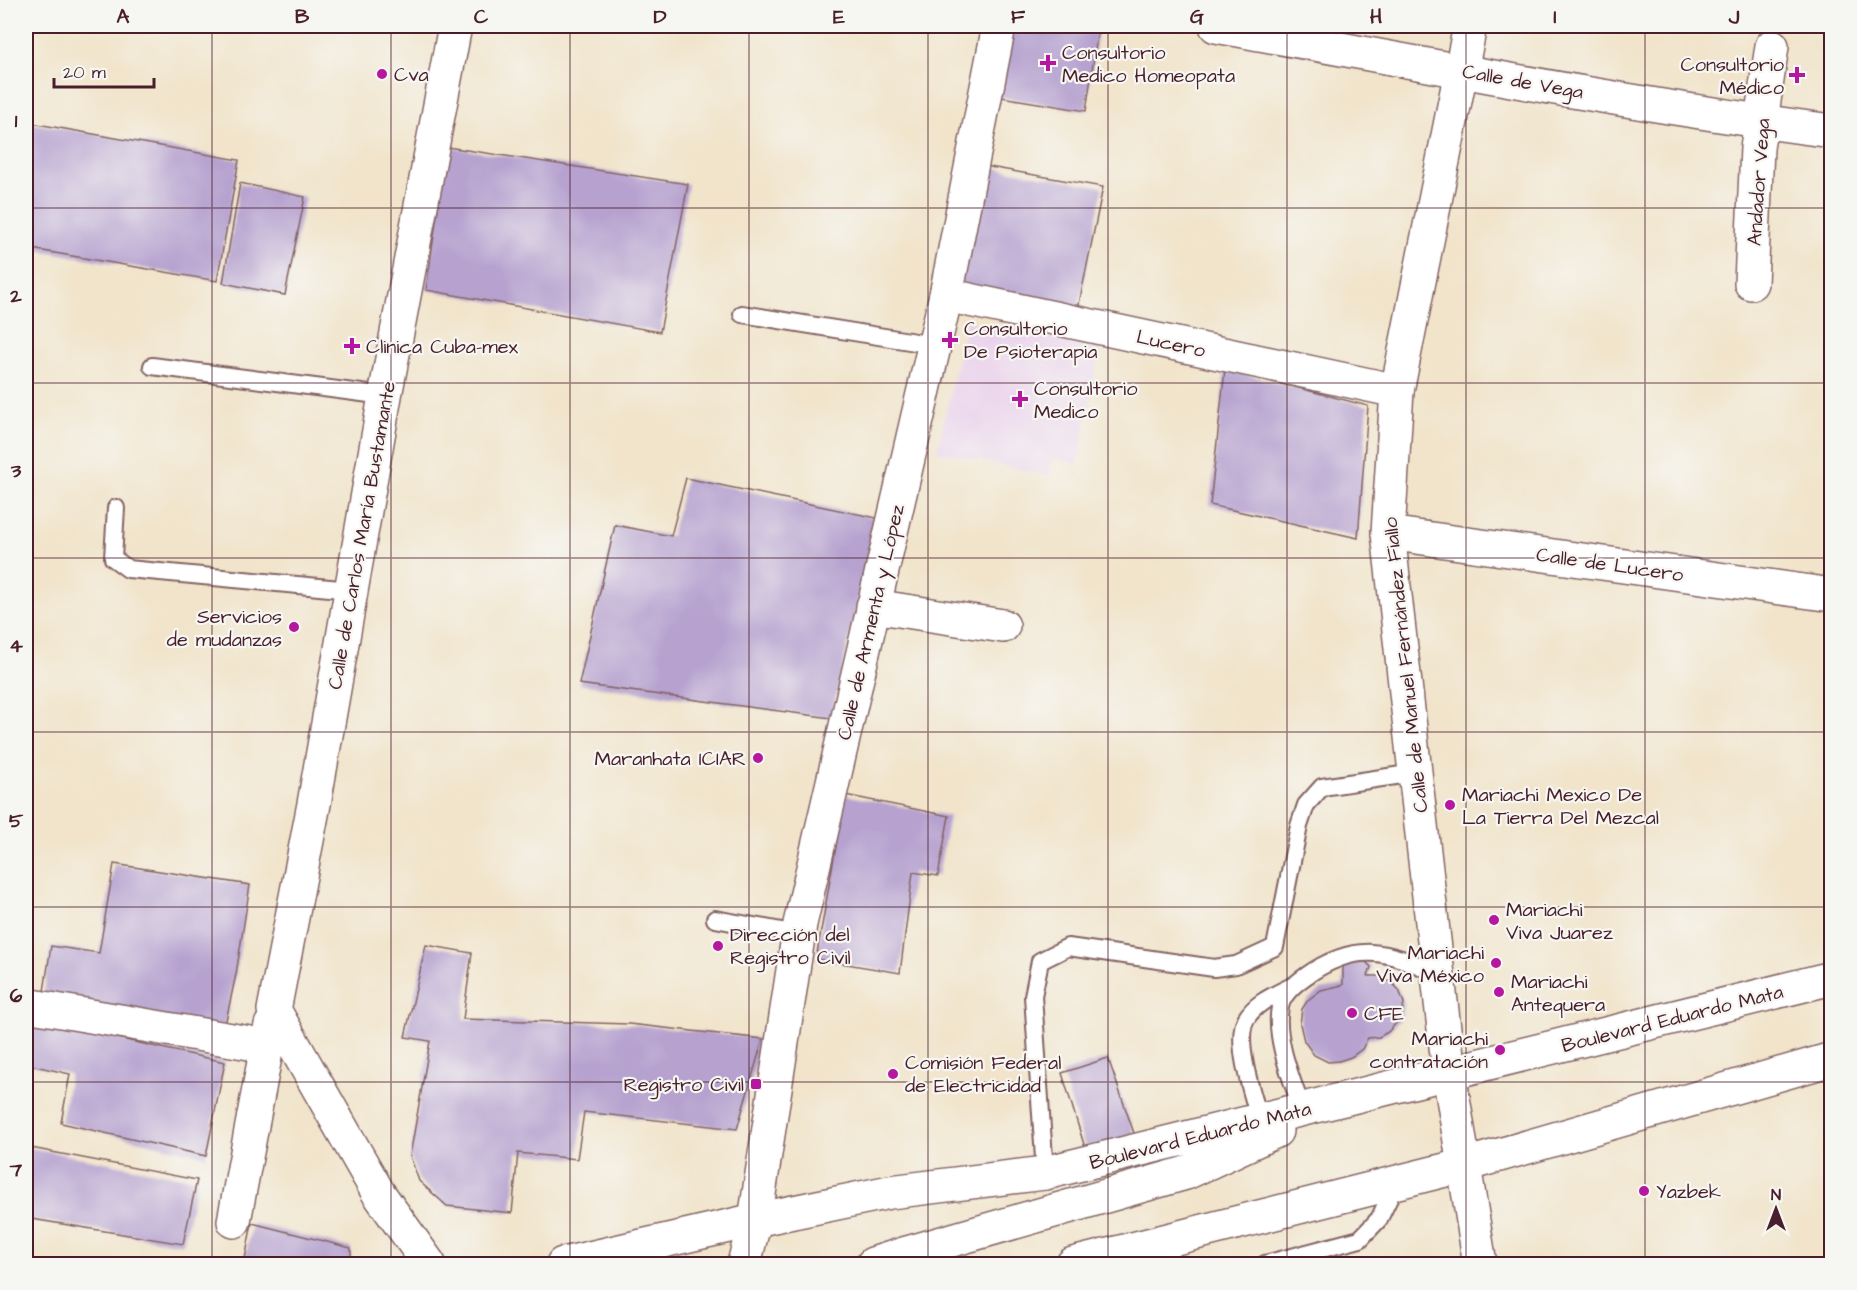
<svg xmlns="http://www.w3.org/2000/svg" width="1857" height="1290" viewBox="0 0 1857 1290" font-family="'Architects Daughter',sans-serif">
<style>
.built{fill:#ead1ec}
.building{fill:#b6a1cf}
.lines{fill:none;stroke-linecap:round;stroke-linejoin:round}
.lane-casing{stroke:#846463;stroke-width:20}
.street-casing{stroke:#846463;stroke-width:36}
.secondary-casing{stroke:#846463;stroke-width:36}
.primary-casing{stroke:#846463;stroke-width:36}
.lane{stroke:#fff;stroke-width:16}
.street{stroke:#fff;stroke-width:33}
.secondary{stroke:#fff;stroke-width:33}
.primary{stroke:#fff;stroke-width:33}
.grid{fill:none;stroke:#4a1f2b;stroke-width:1.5;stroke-opacity:0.55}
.poi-dot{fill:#b5179e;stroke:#f6f6f2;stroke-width:2}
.labels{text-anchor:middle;stroke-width:4.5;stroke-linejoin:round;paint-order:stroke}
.poi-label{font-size:20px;fill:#4a1f2b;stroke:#f6f6f2;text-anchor:start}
.street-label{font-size:20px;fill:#4a1f2b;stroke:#f6f6f2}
.neatline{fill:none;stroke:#4a1f2b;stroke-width:2}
.grid-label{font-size:20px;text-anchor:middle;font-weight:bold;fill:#4a1f2b}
</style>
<rect width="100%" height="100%" fill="#f6f6f2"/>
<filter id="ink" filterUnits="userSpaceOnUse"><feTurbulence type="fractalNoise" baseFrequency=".0167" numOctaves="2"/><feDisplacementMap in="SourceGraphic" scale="12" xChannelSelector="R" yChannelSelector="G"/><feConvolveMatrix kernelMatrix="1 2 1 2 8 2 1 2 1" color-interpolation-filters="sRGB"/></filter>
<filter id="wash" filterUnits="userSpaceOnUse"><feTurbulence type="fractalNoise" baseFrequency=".008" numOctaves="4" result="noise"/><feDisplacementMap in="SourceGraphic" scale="24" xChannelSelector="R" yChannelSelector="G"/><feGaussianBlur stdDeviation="1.35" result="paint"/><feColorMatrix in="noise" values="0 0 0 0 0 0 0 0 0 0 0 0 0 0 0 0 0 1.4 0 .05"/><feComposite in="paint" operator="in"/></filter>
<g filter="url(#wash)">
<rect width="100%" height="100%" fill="#f1e4cb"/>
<!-- built -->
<path class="built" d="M967 321 1100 347 1078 465 1053 458 1049 476 937 451Z"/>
<g id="blocks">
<!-- building -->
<g class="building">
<path d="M1012 26H1070L1098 30 1086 111 995 96Z"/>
<path d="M26 122 239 160 217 281 26 248Z"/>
<path d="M447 147 688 184 660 332 426 290Z"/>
<path d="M984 166 1103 187 1078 309 957 285Z"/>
<path d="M240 183 305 197 285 295 223 283Z"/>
<path d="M1225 369 1368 406 1358 538 1210 505Z"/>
<path d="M686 478 877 518 831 718 579 684 615 525 671 536Z"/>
<path d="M845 795 949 816 938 876 913 872 900 973 816 959Z"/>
<path d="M114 864 250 885 236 974 224 1030 43 998 51 946 99 953Z"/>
<path d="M426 945 472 953 463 1019 629 1024 763 1039 737 1129 584 1112 577 1159 518 1153 512 1213 447 1206 419 1181 410 1156 430 1041 405 1037Z"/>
<path d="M1364 960 1371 967 1368 976H1378L1391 982 1399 990 1404 1003 1401 1018 1388 1032 1379 1037 1368 1038 1362 1049 1351 1057 1339 1061 1328 1062 1314 1055 1304 1041 1300 1024 1302 1009 1308 1000 1321 990 1343 985V963Z"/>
<path d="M26 1018 225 1062 206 1156 61 1123 70 1074 26 1064Z"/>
<path d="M1108 1058 1136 1139 1086 1151 1062 1073Z"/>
<path d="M26 1147 197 1180 183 1244 26 1218Z"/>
<path d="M252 1223 351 1248V1264H244Z"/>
</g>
</g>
</g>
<g filter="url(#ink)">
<use href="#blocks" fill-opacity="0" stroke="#846463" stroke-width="1.5"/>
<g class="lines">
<defs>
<g id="lane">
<path d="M742 314 934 345"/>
<path d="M152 366 385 396"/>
<path d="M116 508 113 558 128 569 351 590"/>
<path d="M715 919 798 934"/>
<path d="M1302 1109C1292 1080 1274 1038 1280 1007 1282 995 1296 983 1306 976 1356 941 1386 950 1438 974"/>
<path d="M1260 1120C1253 1097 1234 1041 1246 1019 1256 1002 1275 995 1292 986"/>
<path d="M1045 1173 1033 996 1040 961 1068 947 1214 968 1236 965 1275 947 1299 826 1306 805 1322 787 1415 773"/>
<path d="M1265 1264 1360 1239 1379 1219 1397 1182"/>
</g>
<g id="street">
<path d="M1216 26C1420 63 1625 104 1832 131"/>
<path d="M1751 283 1757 148 1772 46"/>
<path d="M946 295 1397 391"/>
<path d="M1388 533 1832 595"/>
<path d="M873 606 1003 626"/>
<path d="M26 1005 267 1046"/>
<path d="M1449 1073 1388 533 1397 391 1470 26"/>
<path d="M234 1221 271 1025"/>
</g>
<g id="secondary">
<path d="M1449 1073 1480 1264"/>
<path d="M755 1220 800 924 946 295 999 26"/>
<path d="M429 1264 379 1194 274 1010 314 804 385 396 455 26"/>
</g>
<g id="primary">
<path d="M563 1264 755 1220 890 1192 1045 1173 1832 978"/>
<path d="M744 1264 755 1220"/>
<path d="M873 1264 907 1253 1186 1173 1276 1131"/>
<path d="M1073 1264 1465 1165 1832 1059"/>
</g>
</defs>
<!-- lane casing -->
<use href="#lane" class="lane-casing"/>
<!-- street casing -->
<use href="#street" class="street-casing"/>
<!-- secondary casing -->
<use href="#secondary" class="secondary-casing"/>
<!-- primary casing -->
<use href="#primary" class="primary-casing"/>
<!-- lane -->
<use href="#lane" class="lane"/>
<!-- street -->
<use href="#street" class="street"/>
<!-- secondary -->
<use href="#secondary" class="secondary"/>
<!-- primary -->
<use href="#primary" class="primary"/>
</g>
</g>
<!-- grid -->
<path class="grid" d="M212 26V1264M391 26V1264M570 26V1264M749 26V1264M928 26V1264M1108 26V1264M1287 26V1264M1466 26V1264M1645 26V1264M26 208H1832M26 383H1832M26 558H1832M26 732H1832M26 907H1832M26 1082H1832"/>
<!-- markers -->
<g class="poi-dot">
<path d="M1045 54h6v6h6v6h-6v6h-6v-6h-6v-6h6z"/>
<circle cx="382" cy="74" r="6"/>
<path d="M1794 66h6v6h6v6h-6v6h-6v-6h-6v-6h6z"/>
<path d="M947 331h6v6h6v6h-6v6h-6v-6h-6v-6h6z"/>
<path d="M349 337h6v6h6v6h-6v6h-6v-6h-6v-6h6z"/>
<path d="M1017 390h6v6h6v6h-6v6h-6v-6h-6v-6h6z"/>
<circle cx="294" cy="627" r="6"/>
<circle cx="758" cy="758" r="6"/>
<circle cx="1450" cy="805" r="6"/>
<circle cx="1494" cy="920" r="6"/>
<circle cx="718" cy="946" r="6"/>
<circle cx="1496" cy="963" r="6"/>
<circle cx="1499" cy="992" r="6"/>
<circle cx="1352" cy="1013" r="6"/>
<circle cx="1500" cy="1050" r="6"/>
<circle cx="893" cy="1074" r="6"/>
<rect x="750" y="1078" width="12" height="12" rx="3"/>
<circle cx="1644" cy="1191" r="6"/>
</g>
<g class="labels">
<!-- poi labels -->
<g class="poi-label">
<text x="1062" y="59">Consultorio<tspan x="1062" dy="23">Medico Homeopata</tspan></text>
<text x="1784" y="71" text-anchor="end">Consultorio<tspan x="1784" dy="23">Médico</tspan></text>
<text x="394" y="81">Cva</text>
<text x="964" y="335">Consultorio<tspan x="964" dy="23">De Psioterapia</tspan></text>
<text x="366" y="353">Clinica Cuba-mex</text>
<text x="1034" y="395">Consultorio<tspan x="1034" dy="23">Medico</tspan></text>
<text x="282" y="623" text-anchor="end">Servicios<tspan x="282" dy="23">de mudanzas</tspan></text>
<text x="746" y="765" text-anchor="end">Maranhata ICIAR</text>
<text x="1462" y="801">Mariachi Mexico De<tspan x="1462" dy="23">La Tierra Del Mezcal</tspan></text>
<text x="1506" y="916">Mariachi<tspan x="1506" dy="23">Viva Juarez</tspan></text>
<text x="730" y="941">Dirección del<tspan x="730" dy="23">Registro Civil</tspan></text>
<text x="1484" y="959" text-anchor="end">Mariachi<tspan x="1484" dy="23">Viva México</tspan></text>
<text x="1511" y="988">Mariachi<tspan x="1511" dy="23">Antequera</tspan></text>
<text x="1364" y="1020">CFE</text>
<text x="1488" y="1045" text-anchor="end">Mariachi<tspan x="1488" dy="23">contratación</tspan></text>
<text x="905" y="1069">Comisión Federal<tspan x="905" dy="23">de Electricidad</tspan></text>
<text x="744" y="1091" text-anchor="end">Registro Civil</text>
<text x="1656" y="1198">Yazbek</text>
</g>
<!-- street labels -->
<g class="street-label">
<text transform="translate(1523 81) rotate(10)" y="7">Calle de Vega</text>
<text transform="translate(1758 182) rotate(-86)" y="7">Andador Vega</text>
<text transform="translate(1171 343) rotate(12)" y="7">Lucero</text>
<text transform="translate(361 535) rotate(-80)" y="7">Calle de Carlos María Bustamante</text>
<text transform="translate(1610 564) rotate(8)" y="7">Calle de Lucero</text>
<text transform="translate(870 622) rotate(-77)" y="7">Calle de Armenta y López</text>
<text transform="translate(1405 665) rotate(-96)" y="7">Calle de Manuel Fernández Fiallo</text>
<text transform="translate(1672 1018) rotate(-14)" y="7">Boulevard Eduardo Mata</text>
<text transform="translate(1200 1135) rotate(-14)" y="7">Boulevard Eduardo Mata</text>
</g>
</g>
<!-- margin -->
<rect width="1857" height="1290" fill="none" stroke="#f6f6f2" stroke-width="66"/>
<!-- north arrow -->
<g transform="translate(1776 1209)" stroke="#f6f6f2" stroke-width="4.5" paint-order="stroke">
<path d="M0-4.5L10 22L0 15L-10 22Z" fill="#4a1f2b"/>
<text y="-9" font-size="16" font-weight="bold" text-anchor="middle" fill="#4a1f2b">N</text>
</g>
<!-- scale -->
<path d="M54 78v9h100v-9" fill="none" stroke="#4a1f2b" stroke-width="3"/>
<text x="63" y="78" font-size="18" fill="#4a1f2b" stroke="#f6f6f2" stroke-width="4.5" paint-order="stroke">20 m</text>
<rect x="33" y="33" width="1791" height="1224" class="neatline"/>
<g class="grid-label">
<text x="123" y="23">A</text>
<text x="302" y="23">B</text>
<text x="481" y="23">C</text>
<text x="660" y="23">D</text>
<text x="839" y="23">E</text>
<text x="1018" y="23">F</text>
<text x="1197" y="23">G</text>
<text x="1376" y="23">H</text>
<text x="1555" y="23">I</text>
<text x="1734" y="23">J</text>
<text x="16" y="127">1</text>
<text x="16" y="302">2</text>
<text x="16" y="477">3</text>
<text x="16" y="652">4</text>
<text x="16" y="827">5</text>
<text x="16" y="1002">6</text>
<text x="16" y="1176">7</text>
</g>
</svg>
